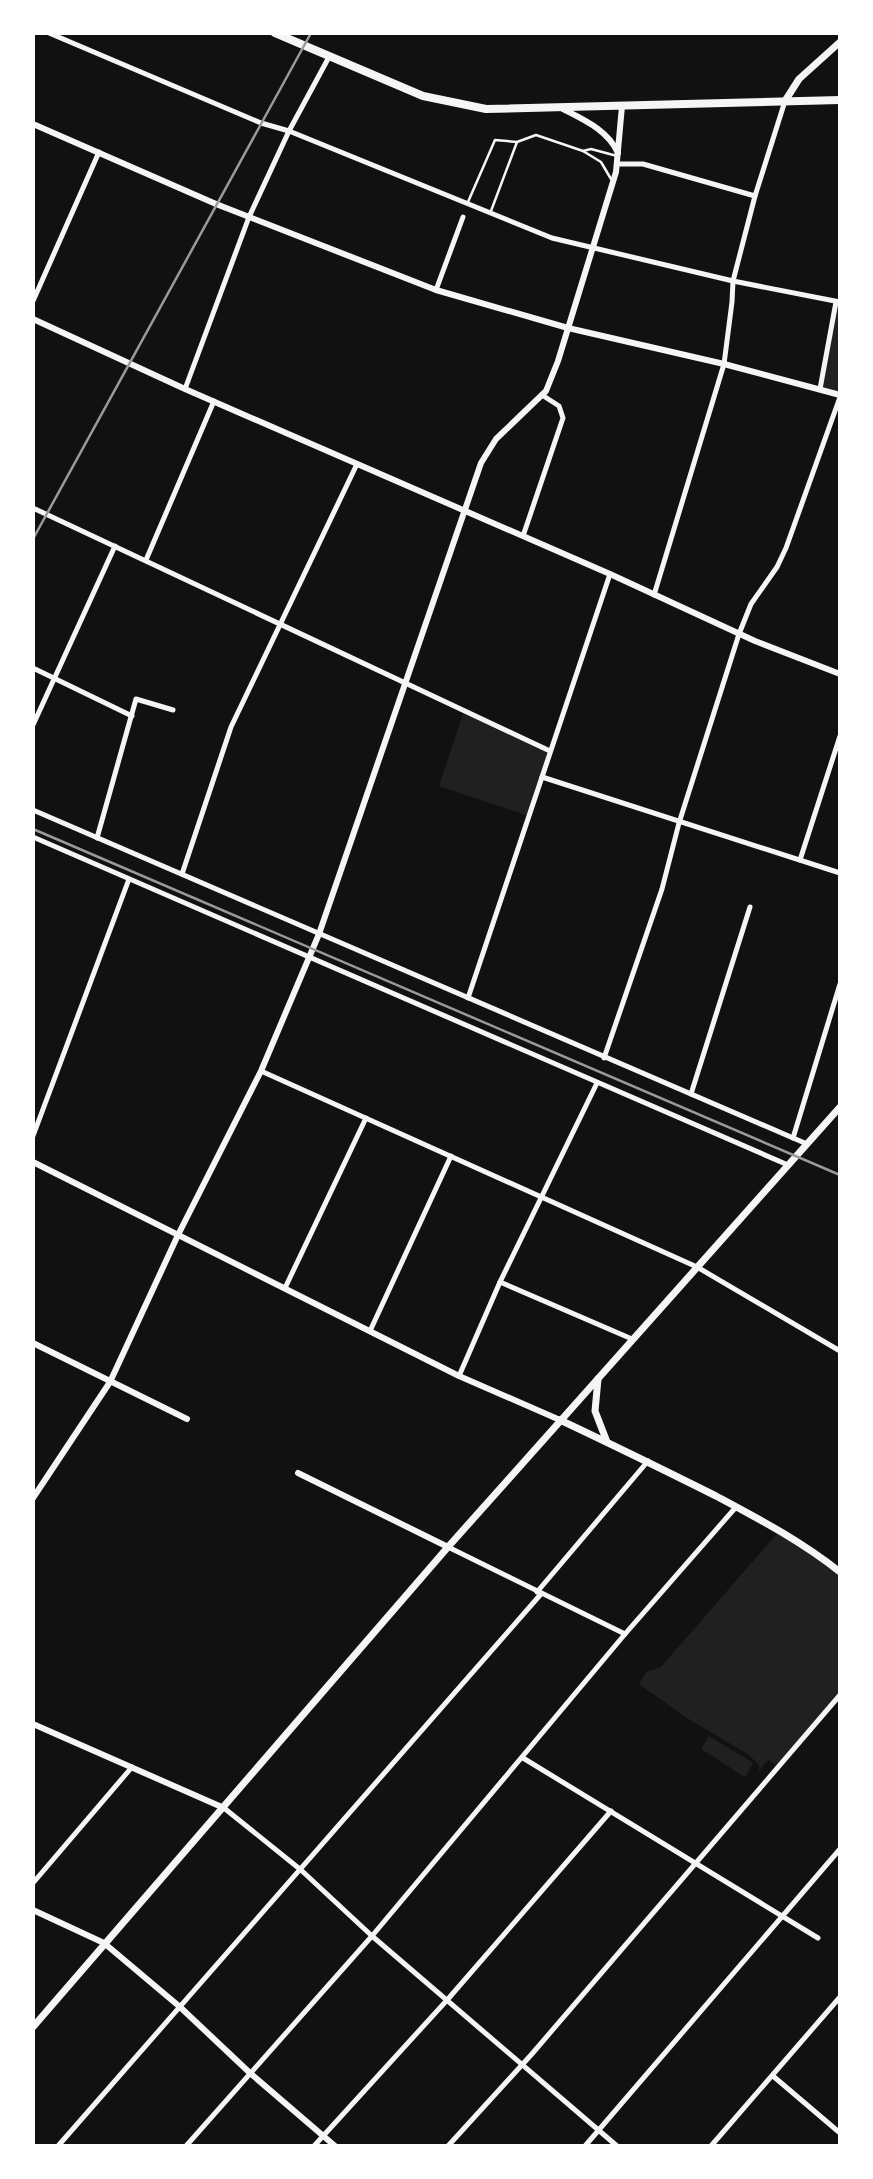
<svg xmlns="http://www.w3.org/2000/svg" width="873" height="2179" viewBox="0 0 873 2179" font-family="'Alegreya Sans',sans-serif">
<style>
.green{fill:#202020}
.lines{fill:none;stroke-linecap:round;stroke-linejoin:round}
.service{stroke:#f5f5f5;stroke-width:2.5}
.minor{stroke:#f5f5f5;stroke-width:5}
.tertiary{stroke:#f5f5f5;stroke-width:6}
.secondary{stroke:#f5f5f5;stroke-width:7}
.primary{stroke:#f5f5f5;stroke-width:8}
.rail{stroke:#9a9a9a;stroke-width:2.5}
</style>
<rect width="100%" height="100%" fill="#111"/>
<!-- green -->
<g class="green">
<path d="M836 302H840V395L820 389Z"/>
<path d="M464 711 550 751 529 816 439 786Z"/>
<path d="M780 1530 840 1572V1695L779 1766 768 1760 759 1771V1765L749 1755 687 1718 639 1684 646 1672 661 1667Z"/>
<path d="M709 1736 753 1763 745 1777 701 1749Z"/>
</g>
<g class="lines">
<!-- service -->
<g class="service">
<path d="M583 151 591 149 617 156"/>
<path d="M468 202 495 140 517 142 536 135 583 151 601 162 611 179"/>
<path d="M491 211 517 142"/>
</g>
<!-- minor -->
<g class="minor">
<path d="M49 33 261 123 289 131 552 238 733 281 840 302"/>
<path d="M617 164H643L755 196"/>
<path d="M436 290 463 217"/>
<path d="M33 301 99 152"/>
<path d="M185 389 249 217 289 131 329 57"/>
<path d="M820 389 836 302"/>
<path d="M33 508 550 751"/>
<path d="M523 536 563 418 559 406 542 395"/>
<path d="M146 560 214 401"/>
<path d="M654 595 724 364 732 302 733 281 755 196 785 101"/>
<path d="M33 668 132 716"/>
<path d="M33 725 115 546"/>
<path d="M542 777 840 873"/>
<path d="M33 810 807 1144"/>
<path d="M33 837 788 1165"/>
<path d="M97 838 136 699 173 710"/>
<path d="M800 860 840 736"/>
<path d="M182 874 231 727 357 464"/>
<path d="M468 998 610 574"/>
<path d="M604 1058 662 889 679 823 739 634 751 604 777 567 786 548 840 397"/>
<path d="M261 1071 697 1267 840 1351"/>
<path d="M691 1094 750 907"/>
<path d="M33 1136 129 879"/>
<path d="M793 1138 840 984"/>
<path d="M500 1282 632 1339"/>
<path d="M285 1288 366 1118"/>
<path d="M370 1331 451 1156"/>
<path d="M459 1376 500 1282 597 1083"/>
<path d="M448 1547 625 1634"/>
<path d="M537 1592 648 1461"/>
<path d="M523 1758 818 1938"/>
<path d="M224 1808 301 1870 372 1936 617 2146"/>
<path d="M33 1883 132 1767"/>
<path d="M773 2076 840 2133"/>
<path d="M58 2146 541 1594"/>
<path d="M186 2146 372 1936 625 1634 736 1507"/>
<path d="M314 2146 448 1999 611 1811"/>
<path d="M448 2146 531 2055 840 1695"/>
<path d="M585 2146 840 1849"/>
<path d="M711 2146 840 1997"/>
</g>
<!-- tertiary -->
<g class="tertiary">
<path d="M563 109C584 120 608 130 618 153"/>
<path d="M33 124 216 204 436 290 568 328 724 364 840 395"/>
<path d="M33 319 185 389 610 574 755 641 840 674"/>
<path d="M33 1162 459 1376 560 1420"/>
<path d="M33 1343 187 1419"/>
<path d="M298 1473 448 1547"/>
<path d="M33 1498 110 1382 178 1235 261 1071 319 934 481 463 496 439 546 391 558 361 616 172 622 106"/>
<path d="M33 1724 224 1808"/>
<path d="M33 1910 104 1943 180 2007 250 2073 335 2146"/>
</g>
<!-- secondary -->
<g class="secondary">
<path d="M785 101 799 79 840 42"/>
<path d="M598 1379 595 1411 607 1442"/>
<path d="M560 1420C613 1445 664 1470 716 1496 759 1519 801 1541 840 1572"/>
<path d="M33 2027 448 1547 840 1107"/>
</g>
<!-- primary -->
<path class="primary" d="M275 33 423 96 486 109 840 100"/>
<!-- rail -->
<g class="rail">
<path d="M33 539 311 33"/>
<path d="M33 829 840 1175"/>
</g>
</g>
<!-- border -->
<rect width="873" height="2179" fill="none" stroke="#ffffff" stroke-width="70"/>
</svg>
